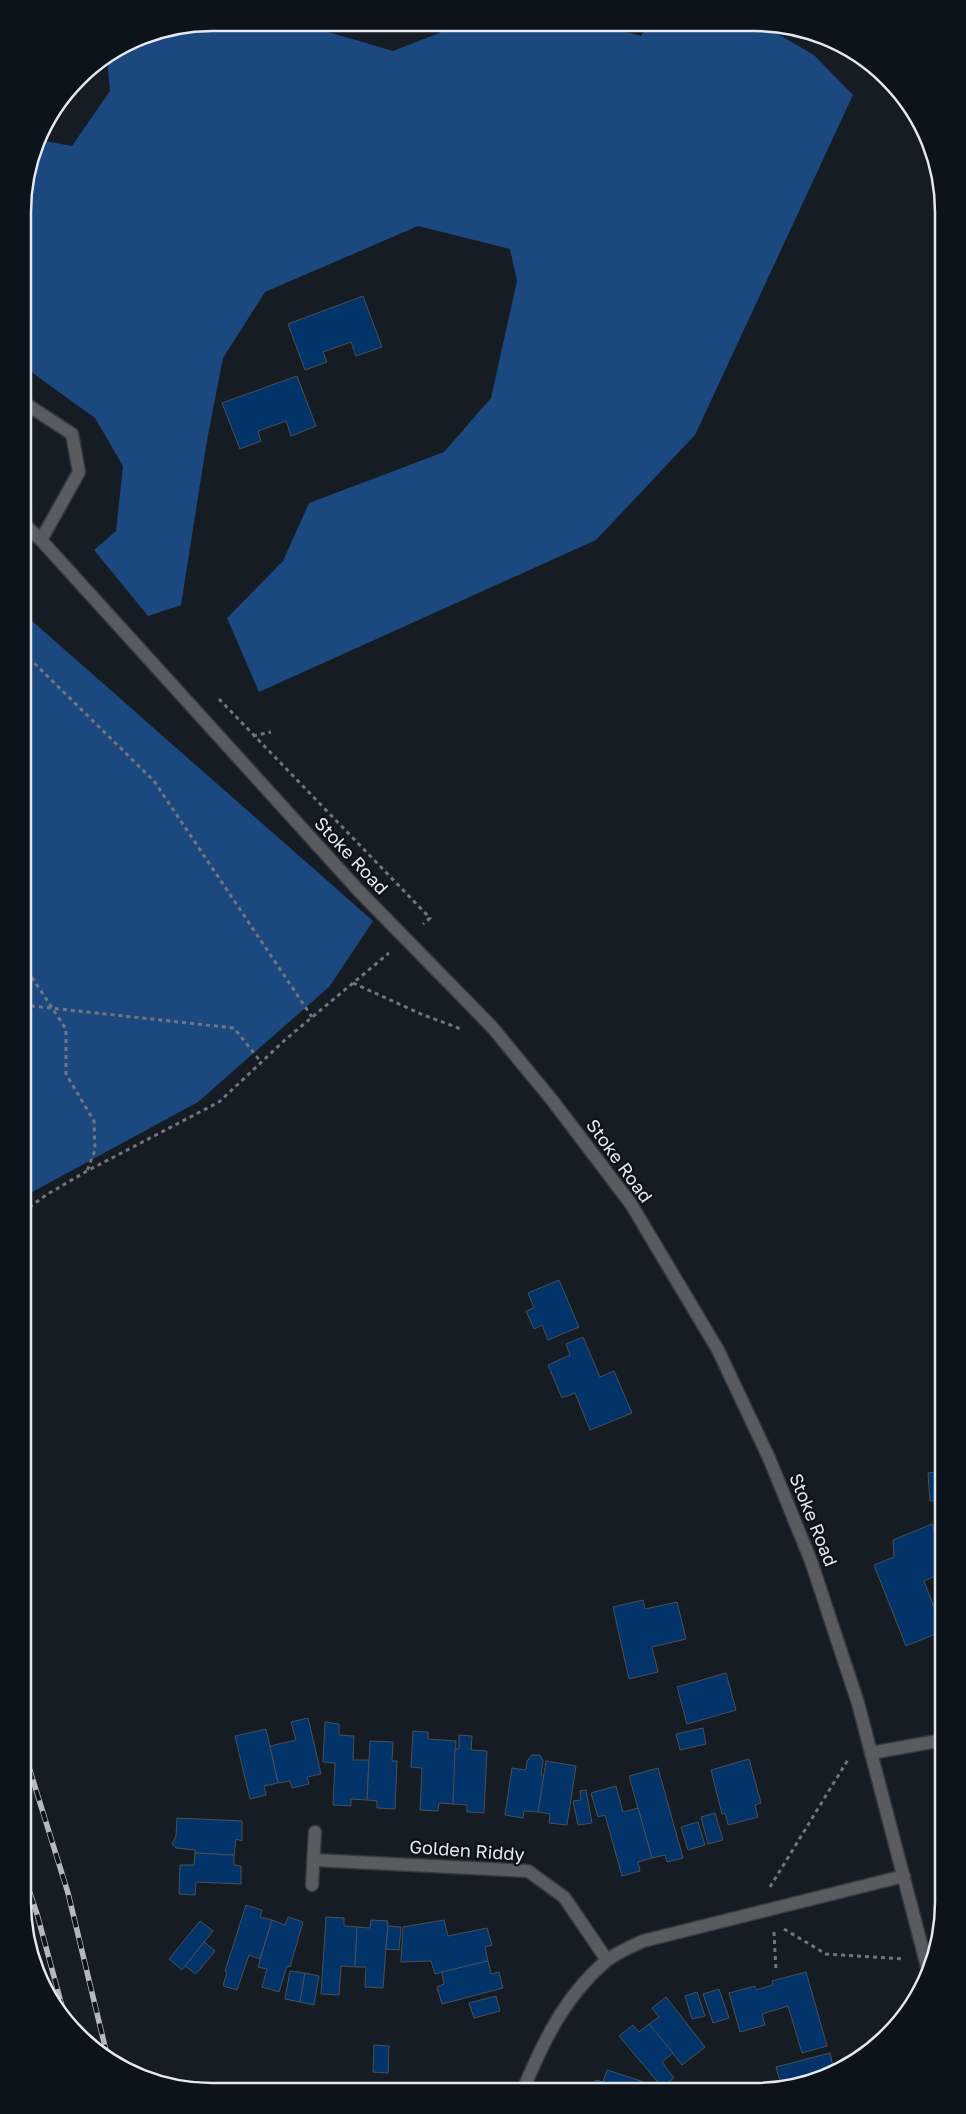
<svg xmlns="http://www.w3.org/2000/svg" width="966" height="2114" viewBox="0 0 966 2114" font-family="'Golos Text',sans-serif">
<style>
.forest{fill:#1b487f}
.building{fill:#033469;stroke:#484f58}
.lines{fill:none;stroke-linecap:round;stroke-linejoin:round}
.service-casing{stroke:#333940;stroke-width:15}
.minor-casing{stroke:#333940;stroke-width:15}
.tertiary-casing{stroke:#333940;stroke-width:15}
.path{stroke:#71767d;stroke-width:3;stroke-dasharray:4 4;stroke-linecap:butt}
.service{stroke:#585b5f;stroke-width:12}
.minor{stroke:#585b5f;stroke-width:12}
.tertiary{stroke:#585b5f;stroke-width:12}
.rail-casing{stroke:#b4b9bf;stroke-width:5.5}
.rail{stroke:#0d131a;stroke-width:4;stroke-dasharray:11;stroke-linecap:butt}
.labels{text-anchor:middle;stroke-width:4.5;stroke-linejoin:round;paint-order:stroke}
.street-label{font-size:18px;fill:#e5e9ef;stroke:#0d131a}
.rim{fill:none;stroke:#e5e9ef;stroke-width:2.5}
</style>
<rect width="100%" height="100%" fill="#161c24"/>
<!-- forest -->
<g class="forest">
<path d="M212 23H286L318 29 393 51 462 24 599 25 641 36 647 25 764 26 814 55 853 95 695 435 596 540 259 692 227 618 283 561 309 503 444 452 491 398 517 281 510 249 418 226 265 292 223 358 207 440 181 605 148 616 94 550 116 531 123 466 95 418 23 366V199L39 140 72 146 110 91 107 57 140 37Z"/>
<path d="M23 613 373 921 329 987 198 1102 23 1197Z"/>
</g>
<!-- building -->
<g class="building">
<path d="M363 296 382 347 356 356 351 342 323 352 327 362 305 370 288 324Z"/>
<path d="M297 376 316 426 291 436 286 421 258 431 261 441 240 449 222 403Z"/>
<path d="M559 1280 579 1327 548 1340 542 1325 534 1329 526 1311 534 1308 528 1293Z"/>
<path d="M583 1337 600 1377 614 1371 632 1413 590 1430 575 1393 562 1398 548 1365 570 1355 566 1344Z"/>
<path d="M943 1422V1441H937L935 1423Z"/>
<path d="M943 1471V1500L930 1501 928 1473Z"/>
<path d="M932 1524 943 1554V1573L924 1581 943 1631 906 1646 874 1565 894 1557 893 1540Z"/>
<path d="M643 1600 645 1609 677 1602 686 1639 652 1647 658 1672 629 1679 613 1607Z"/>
<path d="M726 1673 736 1710 687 1724 677 1687Z"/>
<path d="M308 1718 321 1774 307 1777 309 1784 292 1788 290 1781 278 1783 270 1746 296 1740 291 1722Z"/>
<path d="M325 1722 339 1724V1735L354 1736 353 1760H369L367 1800 351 1799V1806L333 1805 335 1763 323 1762Z"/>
<path d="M703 1728 706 1744 680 1750 676 1734Z"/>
<path d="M266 1729 278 1783 264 1786 266 1795 250 1799 235 1736Z"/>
<path d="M413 1731 428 1732V1739L456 1741 453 1804 439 1803 438 1811 420 1810 422 1768 411 1767Z"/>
<path d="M459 1735 472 1736 471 1750 487 1751 484 1813 467 1812V1805L453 1804 455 1749H459Z"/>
<path d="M370 1741 393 1742 392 1761H397L395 1809 377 1808V1801L367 1800Z"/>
<path d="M532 1755H540L543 1761 541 1775H544L538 1812 524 1811 523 1818 505 1815 512 1768 526 1770 527 1761Z"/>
<path d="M749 1759 761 1803 755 1805 758 1817 728 1825 725 1813 722 1814 711 1770Z"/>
<path d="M546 1761 576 1766 567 1825 549 1823 550 1814 538 1812Z"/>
<path d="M658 1768 683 1858 667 1862 665 1855 652 1858 629 1776Z"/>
<path d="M616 1786 623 1812 638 1808 652 1858 638 1862 640 1871 622 1876 605 1815 598 1817 591 1793Z"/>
<path d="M586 1790 592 1823 578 1825 573 1801 581 1800 580 1791Z"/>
<path d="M715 1813 723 1840 708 1844 701 1817Z"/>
<path d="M177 1818 242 1821V1841L236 1839 234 1855 195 1853V1850L176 1848 172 1844 176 1836Z"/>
<path d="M698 1822 705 1845 688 1850 681 1827Z"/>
<path d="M195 1853 234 1855V1865L241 1866V1884L196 1882 195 1895 179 1894 180 1865H194Z"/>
<path d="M246 1905 262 1910 260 1917 272 1920 260 1959 249 1955 237 1990 223 1986 227 1972 225 1971Z"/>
<path d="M288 1917 303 1922 290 1967 287 1966 279 1992 262 1987 267 1969 258 1967 272 1920 285 1925Z"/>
<path d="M326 1917 344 1918V1926L357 1927 355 1967 341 1966 339 1995 321 1994Z"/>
<path d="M371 1920 388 1921 383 1988 365 1987 366 1967H355L357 1927 370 1928Z"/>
<path d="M444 1920 448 1936 487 1928 492 1945 485 1947 488 1961 435 1974 431 1961 401 1962 403 1927Z"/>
<path d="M200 1921 213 1931 182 1970 169 1959Z"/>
<path d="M388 1926 401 1927 399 1950 386 1949Z"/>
<path d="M204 1942 215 1951 196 1974 185 1966Z"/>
<path d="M488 1961 491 1974 499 1972 503 1988 442 2004 437 1987 444 1984 442 1972Z"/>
<path d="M290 1971 305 1973 300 2002 285 1999Z"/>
<path d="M806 1972 827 2046 802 2053 788 2006 762 2014 765 2025 740 2032 729 1993 755 1986 756 1990 773 1985 772 1981Z"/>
<path d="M305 1973 319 1976 314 2005 300 2002Z"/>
<path d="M719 1989 729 2018 713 2023 703 1994Z"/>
<path d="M697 1992 705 2016 692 2019 685 1996Z"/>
<path d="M496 1996 500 2011 474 2018 469 2003Z"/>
<path d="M666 1997 705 2047 682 2065 649 2024 659 2017 652 2008Z"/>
<path d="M649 2024 673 2053 662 2062 674 2078 662 2087 619 2036 633 2025 639 2032Z"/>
<path d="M374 2045 389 2046 388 2073 373 2072Z"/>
<path d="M830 2053 834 2071 803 2085 782 2088 776 2067Z"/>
<path d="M607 2070 644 2082 642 2091 592 2090 596 2080 603 2082Z"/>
<path d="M398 2085V2089H371Z"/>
</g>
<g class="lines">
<defs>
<path id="service" d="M23 402 72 434 79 472 41 540"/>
<g id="minor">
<path d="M871 1753 943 1740"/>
<path d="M314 1860 528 1871 564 1897 607 1960"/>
<path d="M312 1885 315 1832"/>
<path d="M523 2090C543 2042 565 1996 605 1962 615 1953 631 1947 643 1941L904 1876"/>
</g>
<path id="tertiary" d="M23 523 41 540 359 891 492 1027 552 1100 631 1204 718 1350 769 1458 811 1561 858 1703 929 1974"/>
</defs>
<!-- service casing -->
<use href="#service" class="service-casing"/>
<!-- minor casing -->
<use href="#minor" class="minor-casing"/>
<!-- tertiary casing -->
<use href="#tertiary" class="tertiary-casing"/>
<!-- path -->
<g class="path">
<path d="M23 652 154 781 312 1017"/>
<path d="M219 699 430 918 423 924"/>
<path d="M253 736 271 732"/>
<path d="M23 964 66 1029V1074L94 1121 95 1150 87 1171"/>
<path d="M353 983 421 1014 461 1029"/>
<path d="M23 1005 234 1028 261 1062"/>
<path d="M23 1212 46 1195 87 1171 219 1102 286 1039 389 953"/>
<path d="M770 1887 849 1758"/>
<path d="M784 1929 826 1954 903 1959"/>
<path d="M774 1932 776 1971"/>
</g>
<!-- service -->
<use href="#service" class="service"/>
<!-- minor -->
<use href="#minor" class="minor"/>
<!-- tertiary -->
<use href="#tertiary" class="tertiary"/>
<defs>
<g id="rail">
<path d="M23 1748 68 1893 108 2059"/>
<path d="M23 1873 37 1914 66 2021"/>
</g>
</defs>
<!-- rail casing -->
<use href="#rail" class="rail-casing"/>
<!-- rail -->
<use href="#rail" class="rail"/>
</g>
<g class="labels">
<!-- street labels -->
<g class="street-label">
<text transform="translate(351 856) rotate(47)" y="6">Stoke Road</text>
<text transform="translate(619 1161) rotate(54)" y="6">Stoke Road</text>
<text transform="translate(813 1520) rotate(68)" y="6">Stoke Road</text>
<text transform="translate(467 1851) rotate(4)" y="6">Golden Riddy</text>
</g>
</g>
<!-- crop -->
<path d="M0 0H966V2114H0ZM212 31H754A181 181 0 0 1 935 212V1902A181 181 0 0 1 754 2083H212A181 181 0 0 1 31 1902V212A181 181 0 0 1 212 31Z" fill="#0d131a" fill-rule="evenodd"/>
<path class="rim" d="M212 31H754A181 181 0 0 1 935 212V1902A181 181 0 0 1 754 2083H212A181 181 0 0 1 31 1902V212A181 181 0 0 1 212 31Z"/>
</svg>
